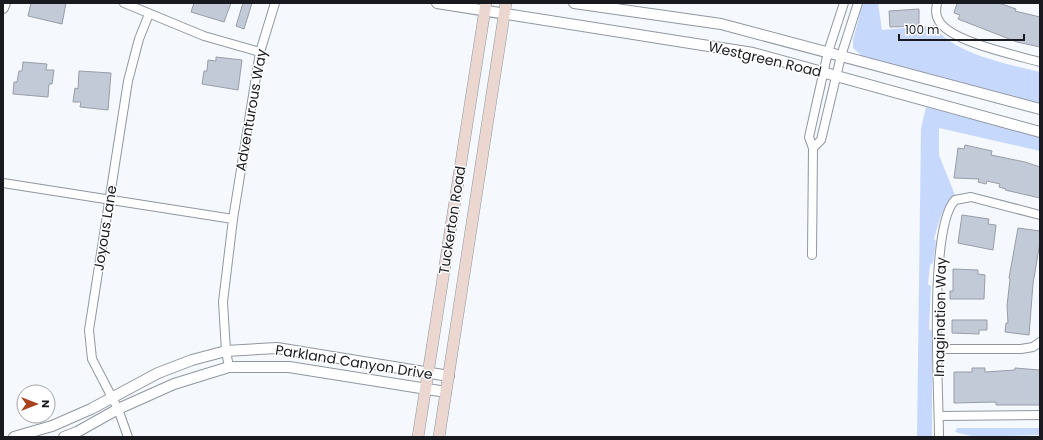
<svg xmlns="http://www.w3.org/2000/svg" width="1043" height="440" viewBox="0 0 1043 440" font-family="Poppins,sans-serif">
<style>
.green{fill:#c6d9fc}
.building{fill:#c3cad7;stroke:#979da9}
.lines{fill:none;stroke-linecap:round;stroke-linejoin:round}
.minor-casing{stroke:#9097a2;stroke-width:10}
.tertiary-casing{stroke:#9097a2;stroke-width:12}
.secondary-casing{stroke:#9097a2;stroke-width:12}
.minor{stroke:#fff;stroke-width:8}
.tertiary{stroke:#fff;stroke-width:10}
.secondary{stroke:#ebd7d0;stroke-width:11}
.labels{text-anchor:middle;stroke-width:3;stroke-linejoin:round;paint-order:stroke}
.street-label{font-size:14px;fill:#181a1f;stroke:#fff}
</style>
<rect width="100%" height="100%" fill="#f5f8fd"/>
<!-- green -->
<g class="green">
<path d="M863 3H878L882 30 934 25C951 54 1009 64 1040 72V104L862 56 853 48V40Z"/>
<path d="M926 107 1040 137V151L939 128V155L955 195C942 205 939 223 934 239L936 241 933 263 930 265 928 284 931 286 929 329 932 331V437H917L921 129Z"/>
<path d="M957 428H1039L1040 435 975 437 955 432Z"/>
</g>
<!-- building -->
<g class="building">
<path d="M31 3H66L62 24 28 16Z"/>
<path d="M194 3H231L224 22 191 12Z"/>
<path d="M243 3H252L244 29 236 26Z"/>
<path d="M957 3H999L1016 9 1015 11 1040 17V47L1017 42 958 19 960 15 954 13Z"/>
<path d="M919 9V26L890 27 889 11Z"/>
<path d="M216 57 242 60 238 90 202 84 204 71H207L208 60 216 61Z"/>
<path d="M23 62 47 64 46 70H54L52 84H49L48 97 13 94 14 82H17L19 71H22Z"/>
<path d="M79 71 111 73 108 110 80 107 81 102H73L75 88 78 89Z"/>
<path d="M965 145 992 151 991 155 1025 162 1040 167V198L1005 190 1006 189 999 187 1000 184 987 181 986 184 978 182 979 179 954 178 958 148 964 149Z"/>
<path d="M962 215 989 219 988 224 996 225 993 250 958 243Z"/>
<path d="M1018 228 1040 231V242L1033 284 1029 335 1005 332 1006 323H1008L1007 306 1010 279 1009 278Z"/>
<path d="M953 269 978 270V274L985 275 984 299H950V291H953Z"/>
<path d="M952 320H987V330H979V334L952 333Z"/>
<path d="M972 368H985V372L1015 370V368L1040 370V405H996V402L954 403V372H972Z"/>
</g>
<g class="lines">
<defs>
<g id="minor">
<path d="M124 3 204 36 260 52"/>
<path d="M937 3C936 9 935 15 939 21 951 42 1016 55 1040 62"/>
<path d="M813 148 821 140 841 56 858 3"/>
<path d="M3 183 233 219"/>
<path d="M812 255 813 148 809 137 828 52 844 3"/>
<path d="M938 349H1021L1033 347 1040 342"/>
<path d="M229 367 226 351 223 302 233 219 260 52 275 3"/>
<path d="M939 416 1040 415"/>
<path d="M128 437 118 409 92 359 89 330 128 81 139 39 149 14"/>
<path d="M939 437C939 393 928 228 955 200L971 197 1040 215"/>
</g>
<g id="tertiary">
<path d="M437 3 753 53 1040 132"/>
<path d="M574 3 721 24 1040 109"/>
<path d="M3 8 5 3"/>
<path d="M14 437 52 426 91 409 158 373 192 360 226 351 277 348 449 376"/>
<path d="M64 437 77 432 118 409 174 384 229 367H289L446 392"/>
</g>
<g id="secondary">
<path d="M418 437 486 3"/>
<path d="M439 437 506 3"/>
</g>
</defs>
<!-- minor casing -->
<use href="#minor" class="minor-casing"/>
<!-- tertiary casing -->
<use href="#tertiary" class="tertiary-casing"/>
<!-- secondary casing -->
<use href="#secondary" class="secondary-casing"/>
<!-- minor -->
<use href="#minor" class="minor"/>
<!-- tertiary -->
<use href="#tertiary" class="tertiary"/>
<!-- secondary -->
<use href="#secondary" class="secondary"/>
</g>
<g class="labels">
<!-- street labels -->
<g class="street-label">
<text transform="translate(765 59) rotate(13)" y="5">Westgreen Road</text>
<text transform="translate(251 110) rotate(-80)" y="5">Adventurous Way</text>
<text transform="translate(452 220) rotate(-81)" y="5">Tuckerton Road</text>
<text transform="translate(105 228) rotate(-81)" y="5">Joyous Lane</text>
<text transform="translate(940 317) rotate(-89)" y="5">Imagination Way</text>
<text transform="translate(354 362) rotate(9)" y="5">Parkland Canyon Drive</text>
</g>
</g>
<!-- border -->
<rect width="1043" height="440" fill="none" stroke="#181a1f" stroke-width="8"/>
<!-- north arrow -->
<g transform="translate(36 404) rotate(90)"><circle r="19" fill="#ffffff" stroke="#a3a3a5"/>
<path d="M0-3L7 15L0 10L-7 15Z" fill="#a8411d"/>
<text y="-6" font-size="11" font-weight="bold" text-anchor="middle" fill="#181a1f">N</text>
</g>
<!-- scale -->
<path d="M899 34v6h125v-6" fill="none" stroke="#181a1f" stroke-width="2"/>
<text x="905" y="34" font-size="12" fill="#181a1f" stroke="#ffffff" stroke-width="3" paint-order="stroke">100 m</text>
</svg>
